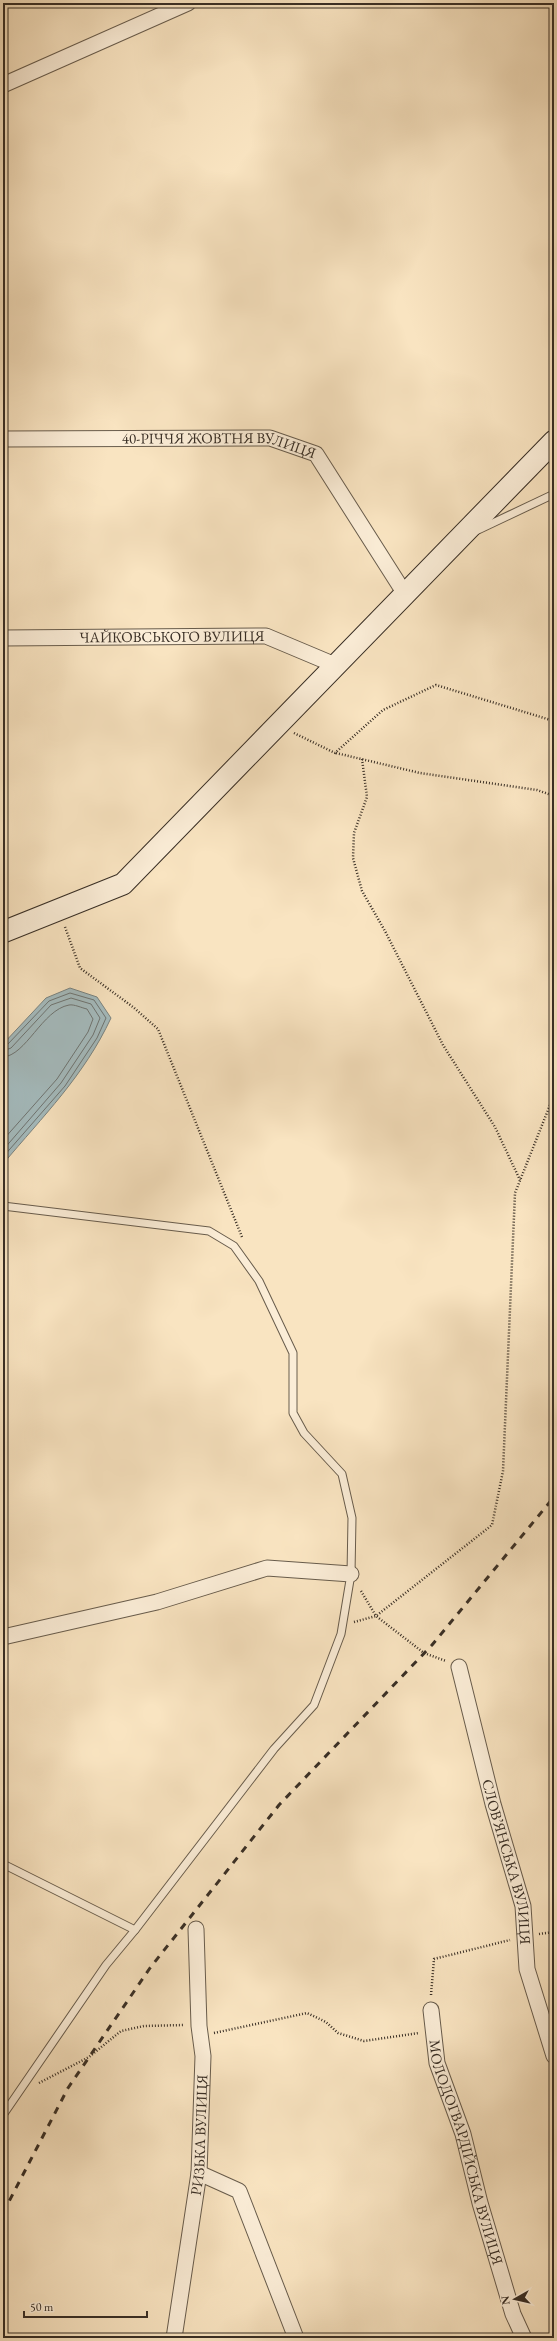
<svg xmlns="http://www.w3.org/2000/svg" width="557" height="2341" viewBox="0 0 557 2341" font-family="'EB Garamond',serif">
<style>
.water{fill:#a4bbbe;stroke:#798381}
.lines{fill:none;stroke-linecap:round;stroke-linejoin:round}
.shore{stroke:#6e7472;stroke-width:1}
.lane-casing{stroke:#685c4c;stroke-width:9}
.street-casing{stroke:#685c4c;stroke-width:17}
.secondary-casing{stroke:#382e25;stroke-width:23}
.path{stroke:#382e25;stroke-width:2.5;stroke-dasharray:1 2;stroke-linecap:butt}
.lane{stroke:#fbedd7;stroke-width:7}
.street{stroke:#fbedd7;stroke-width:15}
.secondary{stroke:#fbedd7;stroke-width:21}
.rail{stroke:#382e25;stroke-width:3;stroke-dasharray:7 7;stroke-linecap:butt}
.labels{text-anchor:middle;stroke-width:3;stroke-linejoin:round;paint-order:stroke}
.street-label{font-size:15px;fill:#382e25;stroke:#fbedd7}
</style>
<rect width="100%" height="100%" fill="#f9e4c1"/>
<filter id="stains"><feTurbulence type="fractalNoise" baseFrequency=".005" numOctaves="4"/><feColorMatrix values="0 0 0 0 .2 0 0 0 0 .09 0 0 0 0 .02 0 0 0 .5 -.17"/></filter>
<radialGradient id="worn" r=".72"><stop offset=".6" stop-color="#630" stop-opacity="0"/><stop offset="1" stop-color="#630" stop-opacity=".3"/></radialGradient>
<!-- water -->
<path class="water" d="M70 988 97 997 111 1018C84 1076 43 1116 3 1164V1044L46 998Z"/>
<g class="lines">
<!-- shore -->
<g class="shore">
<path d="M3 1046 7 1045 49 1001 70 993 94 1000 106 1018 97 1038 65 1086 3 1157"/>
<path d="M3 1051 11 1048 51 1005 71 998 91 1004 100 1018 93 1035 61 1083 3 1150"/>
<path d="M3 1057C26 1056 42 1010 69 1005 74 1004 82 1008 87 1009L93 1019 88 1032 57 1079 3 1140"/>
</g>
<defs>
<g id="lane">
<path d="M478 530 554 494"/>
<path d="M3 1206 209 1231 234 1246 259 1281 293 1353V1413L304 1433 342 1474 352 1518 351 1574 341 1634 314 1705 274 1749 135 1930 3 1864"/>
<path d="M3 2115 106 1965 135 1930"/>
</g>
<g id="street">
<path d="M3 85 188 3"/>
<path id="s1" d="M3 439 270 438 316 454 405 594"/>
<path id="s2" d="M3 638 266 636 335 665"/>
<path d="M3 1637 157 1602 267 1568 351 1574"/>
<path id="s3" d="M459 1667 493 1804 523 1906 527 1969 554 2056"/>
<path id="s4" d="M431 2010 437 2063 463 2134 480 2203 513 2314 524 2338"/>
<path d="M199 2173 239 2191 296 2338"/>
<path id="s5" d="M174 2338 199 2173 203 2056 199 2026 196 1929"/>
</g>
<path id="secondary" d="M3 932 123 884 554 441"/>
</defs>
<!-- lane casing -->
<use href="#lane" class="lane-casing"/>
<!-- street casing -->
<use href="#street" class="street-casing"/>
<!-- secondary casing -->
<use href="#secondary" class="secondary-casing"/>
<!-- path -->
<g class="path">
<path d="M294 733 335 753 383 710 436 685 554 721"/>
<path d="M336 753 420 773 537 790 554 796"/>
<path d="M362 759 367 797 354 833 353 858 362 891 385 931 443 1045 495 1127 520 1180"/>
<path d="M65 927 80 968 133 1007 158 1029 242 1237"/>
<path d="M361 1591 376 1616 424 1653 446 1661"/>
<path d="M354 1622 376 1616 492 1525 503 1471 515 1193 554 1095"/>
<path d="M539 1934 554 1932"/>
<path d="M431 1995 434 1959 510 1940"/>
<path d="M214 2033 307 2013 326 2022 338 2033 364 2041 419 2033"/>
<path d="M39 2083 89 2057 121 2031 144 2026 184 2025"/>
</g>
<!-- lane -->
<use href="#lane" class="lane"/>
<!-- street -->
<use href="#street" class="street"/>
<!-- secondary -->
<use href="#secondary" class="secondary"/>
<!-- rail -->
<path class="rail" d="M3 2213 68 2088 150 1968 279 1805 432 1645 554 1497"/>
</g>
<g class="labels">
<!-- street labels -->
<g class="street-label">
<text dy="5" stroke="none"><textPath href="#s1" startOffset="217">40-РІЧЧЯ ЖОВТНЯ ВУЛИЦЯ</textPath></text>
<text dy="5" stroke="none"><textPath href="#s2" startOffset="169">ЧАЙКОВСЬКОГО ВУЛИЦЯ</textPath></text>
<text dy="5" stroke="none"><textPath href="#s3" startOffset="201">СЛОВ’ЯНСЬКА ВУЛИЦЯ</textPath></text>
<text dy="5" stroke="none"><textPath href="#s5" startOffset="205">РИЗЬКА ВУЛИЦЯ</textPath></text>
<text dy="5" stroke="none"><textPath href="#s4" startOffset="147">МОЛОДОГВАРДІЙСЬКА ВУЛИЦЯ</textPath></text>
</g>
</g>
<!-- margin -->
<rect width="557" height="2341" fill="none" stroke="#f9e4c1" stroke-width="16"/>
<rect x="4" y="4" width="549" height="2333" fill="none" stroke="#382e25" stroke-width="2"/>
<rect x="8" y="8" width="541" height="2325" fill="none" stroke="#382e25"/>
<!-- north arrow -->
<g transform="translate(515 2299) rotate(262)" stroke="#fbedd7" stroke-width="3" paint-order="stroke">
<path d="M0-3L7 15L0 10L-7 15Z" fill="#382e25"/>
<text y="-6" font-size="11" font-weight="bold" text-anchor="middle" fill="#382e25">N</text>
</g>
<!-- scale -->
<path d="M24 2311v6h123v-6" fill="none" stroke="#382e25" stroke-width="2"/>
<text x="30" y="2311" font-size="12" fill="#382e25" stroke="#fbedd7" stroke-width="3" paint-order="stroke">50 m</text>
<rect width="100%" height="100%" filter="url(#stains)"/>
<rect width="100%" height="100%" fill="url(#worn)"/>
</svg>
